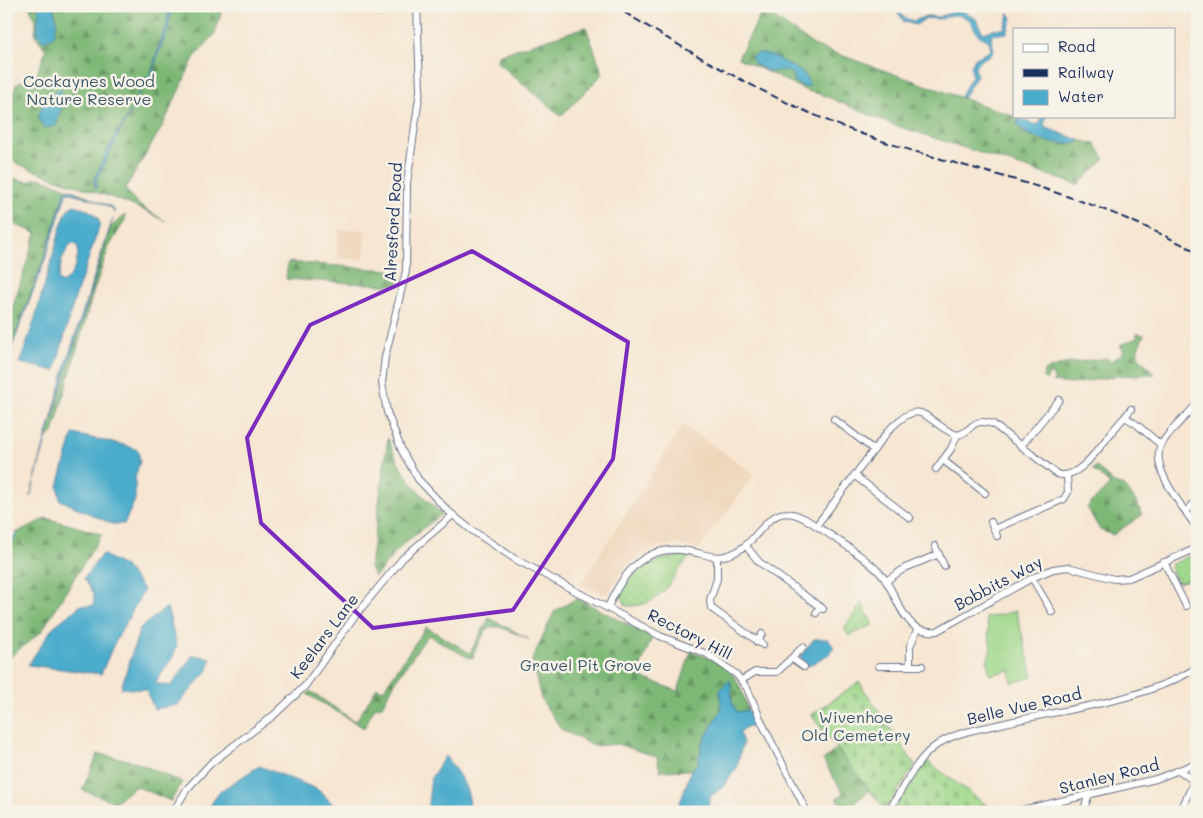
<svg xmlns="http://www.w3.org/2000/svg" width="1203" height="818" viewBox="0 0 1203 818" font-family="Mali,sans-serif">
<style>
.built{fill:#efd6bb}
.grass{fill:url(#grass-dots);stroke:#5c8374}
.forest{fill:url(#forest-firs);stroke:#4c746a}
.cemetery{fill:url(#cemetery-stones);stroke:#5c8374}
.green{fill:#9ed78a;stroke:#5c8374}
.water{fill:#4caccb;stroke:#346e94;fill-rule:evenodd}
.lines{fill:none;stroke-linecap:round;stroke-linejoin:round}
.stream{stroke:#4caccb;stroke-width:2}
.minor-casing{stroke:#686f87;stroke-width:8}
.minor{stroke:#fff;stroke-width:6}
.rail{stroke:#1b2f5e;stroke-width:2;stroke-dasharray:8 4;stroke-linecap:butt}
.marked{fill:none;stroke:#7b2cbf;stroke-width:4;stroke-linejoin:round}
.labels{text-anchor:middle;stroke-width:5;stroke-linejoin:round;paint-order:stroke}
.park-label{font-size:16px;fill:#3c5969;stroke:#f7f3e8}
.street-label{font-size:16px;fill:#1b2f5e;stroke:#f7f3e8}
</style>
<defs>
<pattern id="grass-dots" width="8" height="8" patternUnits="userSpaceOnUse" patternTransform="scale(1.25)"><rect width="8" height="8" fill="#9ed78a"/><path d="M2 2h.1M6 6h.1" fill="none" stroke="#88b97a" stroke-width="1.8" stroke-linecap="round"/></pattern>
<pattern id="forest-firs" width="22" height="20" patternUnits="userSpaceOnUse" patternTransform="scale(1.25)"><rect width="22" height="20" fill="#7eb876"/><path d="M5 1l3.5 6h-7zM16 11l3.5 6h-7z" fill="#669664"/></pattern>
<pattern id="cemetery-stones" width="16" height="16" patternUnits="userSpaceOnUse" patternTransform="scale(1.25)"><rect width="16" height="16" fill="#9ed78a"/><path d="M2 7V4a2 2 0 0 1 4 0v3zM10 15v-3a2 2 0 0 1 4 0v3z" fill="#88b97a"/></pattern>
</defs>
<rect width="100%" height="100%" fill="#f7f3e8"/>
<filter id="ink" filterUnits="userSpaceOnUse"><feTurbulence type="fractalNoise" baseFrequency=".02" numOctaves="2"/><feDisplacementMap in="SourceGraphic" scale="10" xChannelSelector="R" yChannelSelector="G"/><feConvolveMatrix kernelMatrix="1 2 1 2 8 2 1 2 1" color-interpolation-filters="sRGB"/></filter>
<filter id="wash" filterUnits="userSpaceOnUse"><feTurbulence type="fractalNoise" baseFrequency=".0096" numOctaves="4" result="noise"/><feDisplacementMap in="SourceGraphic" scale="20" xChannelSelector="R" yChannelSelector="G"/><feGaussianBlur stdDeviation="1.12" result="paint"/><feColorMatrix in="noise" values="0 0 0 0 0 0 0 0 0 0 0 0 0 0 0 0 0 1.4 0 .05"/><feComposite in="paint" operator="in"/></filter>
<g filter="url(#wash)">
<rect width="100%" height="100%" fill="#f6e6d2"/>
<!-- built -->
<g class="built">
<path d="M339 230H365L364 260 338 258Z"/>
<path d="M683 425 755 474 699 549 676 544 661 546 642 554 625 567 607 594 580 585Z"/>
</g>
<!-- grass -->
<g class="grass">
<path d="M1197 552V577L1178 583 1171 569 1172 564Z"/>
<path d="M683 556 690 557C668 579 665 607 626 606L620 593C632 569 657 557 683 556Z"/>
<path d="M862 603 873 625 849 636 844 628Z"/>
</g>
<!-- forest -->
<g class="forest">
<path d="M29 6H223L215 34 194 58 162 127 125 189 140 206 165 221C116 193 57 184 6 158V128L16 85 21 81 33 84 46 50 35 35 36 20Z"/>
<path d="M763 10 815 46 1019 118 1017 125 1024 133 1050 142 1070 143 1079 140 1095 144 1105 159 1078 185 891 124 823 95 807 91 738 58Z"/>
<path d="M586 27 603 74 561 116 497 62 498 55Z"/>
<path d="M6 177 30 182 35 178 43 179 90 197 87 198 70 190 65 192 43 262 11 347 6 376V328L36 233 6 221Z"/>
<path d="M125 215V220L109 247 94 290 55 426 53 433 47 437 110 228Z"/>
<path d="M288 262 388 270 399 273 398 286 286 279Z"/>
<path d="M1137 333 1144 335 1138 348V356L1155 374 1117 376 1072 384 1052 382 1055 380 1050 372 1046 381 1043 378 1044 371 1064 364 1106 358 1111 361 1124 352 1120 345 1137 338Z"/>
<path d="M388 438C398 469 418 493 442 514L403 544 375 577 370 567Z"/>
<path d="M1096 466 1114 483 1125 486 1137 503 1142 515 1113 535 1100 530 1087 507 1110 484 1093 470Z"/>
<path d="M46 518 102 534 41 632 6 660V551L16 533Z"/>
<path d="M577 598 652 637 637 676 678 691 691 651C730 666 736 670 748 710L737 712 732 702 731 681 720 690 721 710 702 744 698 764 691 770 660 771 657 757 617 744 594 746 562 730 541 699 532 660 554 612Z"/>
<path d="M489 618 529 639 500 627H491L486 630 473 654 474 657 469 658 428 635 396 680 382 706 375 707 364 728 307 694 310 691 356 722 364 707H368L366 705 377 687 383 690 426 627 470 653Z"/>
<path d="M837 749 870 790 846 810 836 799 843 793 823 760Z"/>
<path d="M98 754 133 761 182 782 171 801 136 786 115 802 82 790Z"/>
</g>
<!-- cemetery -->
<g class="cemetery">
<path d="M859 682 915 765 885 810 811 715Z"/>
<path d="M927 761 996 812H892Z"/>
</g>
<!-- green -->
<path class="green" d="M1016 611 1033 677 1012 683 1010 670 990 675 987 661 991 648 986 618Z"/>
<!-- water -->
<g class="water">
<path d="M39 6H53L57 22 54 36 47 40H43L37 34Z"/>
<path d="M170 6H172L168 29 157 57 153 75 145 82 96 180 97 186 95 189 94 179 109 148 133 106 143 83 152 72 155 58 166 28Z"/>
<path d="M887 6 896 7 904 18 914 21 926 16 939 17 957 10 959 6H963V11L976 19 983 33 995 29H1004L1009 13 1012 18 1007 33 991 35 993 51C988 60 969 60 977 75L963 98 960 97 972 76 971 67 975 58 988 52 991 48 989 41 978 35 970 20 959 15H952L941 19 926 18 916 25 904 22 897 11Z"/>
<path d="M759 53 770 55 804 73 810 86 804 87 793 81V75C784 68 779 71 769 72L755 64 751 57Z"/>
<path d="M61 87 59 102 62 105 56 126 44 128 38 118 45 97 52 95Z"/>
<path d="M1042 116H1046L1044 127 1079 140 1078 143C1056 145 1032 141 1017 125L1019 118 1036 125 1040 123Z"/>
<path d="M70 190 112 207 115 212 114 214 113 209 92 199 67 192 45 260 12 347 6 384 11 347 43 262 65 192Z"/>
<path d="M74 205C85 208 99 213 100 225L74 301 55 371 20 363 35 318 62 223 68 209ZM70 244H75L78 247C78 261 74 276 62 283L58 279 62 259Z"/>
<path d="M113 218 63 380 30 497 68 357Z"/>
<path d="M73 434 124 445 138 450 140 461 135 478V500L124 524H112L60 500 58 486Z"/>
<path d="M102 554 125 567 144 590 113 646 101 674 28 665 53 627 81 605 93 606 94 595 84 578Z"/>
<path d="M167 607 177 646 172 659 155 683 171 686 193 655 211 658 208 670 178 705 154 709 146 690 121 688 140 628Z"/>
<path d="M814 639H828L834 647 829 654 808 666 800 657Z"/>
<path d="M730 680 732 702 737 712 748 710 755 726 743 728 740 734 743 743 736 769 722 788 711 796 706 812H677L691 770 698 764 702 744 721 710 720 690Z"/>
<path d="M445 756C459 774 471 789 470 812H427L431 778Z"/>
<path d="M259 766 317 789 342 812H209L208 809 219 792Z"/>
</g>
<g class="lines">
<!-- stream -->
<path class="stream" d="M6 551 17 534"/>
</g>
</g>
<g filter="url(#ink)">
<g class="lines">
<defs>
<g id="minor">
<path d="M417 6 420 90 407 183 406 271 385 357 382 383 387 412 402 451 418 479 447 510 470 529 515 559 660 636 707 654 736 674 747 688 763 725 807 812"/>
<path d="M1197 404C1186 417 1169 430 1161 445 1149 468 1185 510 1197 528"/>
<path d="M1125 417 1131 409"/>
<path d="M834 419 874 450"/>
<path d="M1021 446 1059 400"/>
<path d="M943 460 985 493"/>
<path d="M936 469 951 449 957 435"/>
<path d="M854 475 910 518"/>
<path d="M1186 512 1197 500"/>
<path d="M991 522 997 536"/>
<path d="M816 526 889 430C924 393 925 424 957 435 973 433 970 416 993 424L1057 474C1082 483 1108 432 1125 417L1136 424 1161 445"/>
<path d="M994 529 1064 499 1068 492 1067 476"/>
<path d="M746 546 759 562 823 609"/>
<path d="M935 546 944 566"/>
<path d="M717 557V579L710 600 711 608 763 645"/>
<path d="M1164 562 1186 606"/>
<path d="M1032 578 1052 612"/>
<path d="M886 581 905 568 939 554"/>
<path d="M608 607C623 573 645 543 688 551 702 553 714 560 728 555 765 544 765 492 812 523 833 537 863 555 880 573 894 588 897 610 912 624 918 630 929 632 937 631L1032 578 1053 569 1068 567 1114 579 1129 578 1197 548"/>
<path d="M816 613 820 607"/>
<path d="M757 642 762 634"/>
<path d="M793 659 804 667"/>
<path d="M910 665V646L918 628"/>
<path d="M879 666H922"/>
<path d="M742 680 755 672H777L803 647"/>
<path d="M1180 771 1194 781"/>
<path d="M173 812 187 789 211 763 274 715 305 686 354 617 403 558 453 515"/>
<path d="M888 812C901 792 917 757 937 745 955 732 980 729 1001 724 1067 708 1138 703 1197 668"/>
<path d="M1014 812 1156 779 1197 763"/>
<path d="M1083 812 1089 794"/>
<path d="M1180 812 1197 775"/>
</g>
</defs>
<!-- minor casing -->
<use href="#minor" class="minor-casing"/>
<!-- minor -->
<use href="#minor" class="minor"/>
<!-- rail -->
<path class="rail" d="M614 6C694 55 774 102 862 134 925 157 991 171 1054 192 1104 208 1151 228 1197 252"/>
</g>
</g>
<!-- marked area -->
<path class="marked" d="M472 251 628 342 613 459 513 610 373 628 261 523 247 438 310 325Z"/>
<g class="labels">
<!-- park labels -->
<g class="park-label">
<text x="89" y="87">Cockaynes Wood<tspan x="89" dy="18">Nature Reserve</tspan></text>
<text x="586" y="671">Gravel Pit Grove</text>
<text x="856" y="723">Wivenhoe<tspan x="856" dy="18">Old Cemetery</tspan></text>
</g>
<!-- street labels -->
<g class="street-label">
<text transform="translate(393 222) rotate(-87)" y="6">Alresford Road</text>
<text transform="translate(998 583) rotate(-28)" y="6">Bobbits Way</text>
<text transform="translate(690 634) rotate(27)" y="6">Rectory Hill</text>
<text transform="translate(324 636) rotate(-53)" y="6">Keelars Lane</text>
<text transform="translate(1024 706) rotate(-13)" y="6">Belle Vue Road</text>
<text transform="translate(1109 776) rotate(-14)" y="6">Stanley Road</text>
</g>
</g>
<!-- margin -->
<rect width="1203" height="818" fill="none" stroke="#f7f3e8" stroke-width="25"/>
<!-- legend -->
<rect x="1013" y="28" width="162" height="90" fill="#f7f3e8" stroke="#9fa5b1"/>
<rect x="1023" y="44" width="25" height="8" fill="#ffffff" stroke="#9fa5b1"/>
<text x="1058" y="52" font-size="15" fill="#1b2f5e">Road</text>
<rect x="1023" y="69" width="25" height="8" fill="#1b2f5e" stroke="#9fa5b1"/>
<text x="1058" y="78" font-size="15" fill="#1b2f5e">Railway</text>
<rect x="1023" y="90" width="25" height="15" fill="#4caccb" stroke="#9fa5b1"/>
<text x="1058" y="102" font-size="15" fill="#1b2f5e">Water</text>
</svg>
